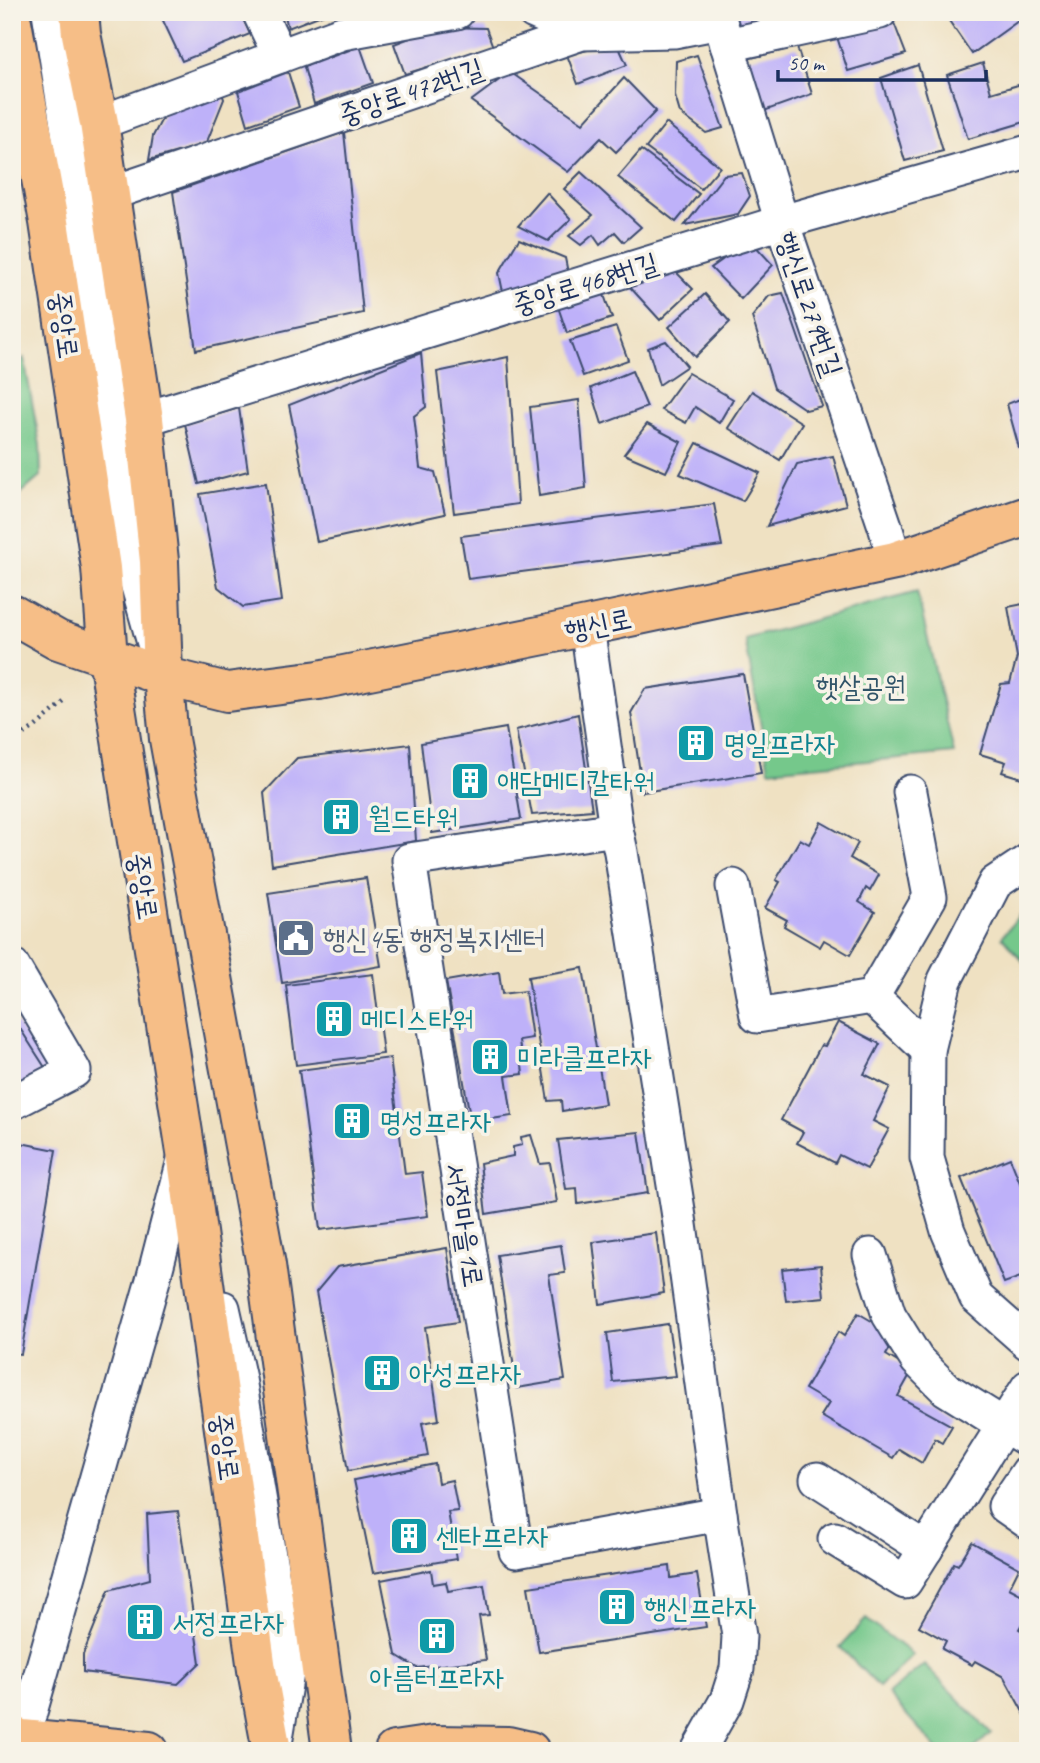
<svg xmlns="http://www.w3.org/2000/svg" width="1040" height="1763" viewBox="0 0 1040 1763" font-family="Caveat,'Poor Story',sans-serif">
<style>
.green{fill:#74c88b;stroke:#487c74;stroke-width:2}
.building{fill:#beb1f9}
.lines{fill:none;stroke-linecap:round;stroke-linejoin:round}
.minor-casing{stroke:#3b4a6d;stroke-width:37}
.major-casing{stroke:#3b4a6d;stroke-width:42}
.path{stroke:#3b4a6d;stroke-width:4.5;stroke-dasharray:2 5;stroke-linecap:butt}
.minor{stroke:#fff;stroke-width:33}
.major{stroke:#f6be87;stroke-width:38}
.labels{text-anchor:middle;stroke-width:7;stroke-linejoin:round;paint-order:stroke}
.street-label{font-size:28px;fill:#1b2f5e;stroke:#f7f3e8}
.park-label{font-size:28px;fill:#315569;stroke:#f7f3e8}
.culture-label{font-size:28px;fill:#0d838f;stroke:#f7f3e8;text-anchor:start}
.service-label{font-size:28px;fill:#4e5e75;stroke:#f7f3e8;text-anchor:start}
</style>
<rect width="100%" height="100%" fill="#f7f3e8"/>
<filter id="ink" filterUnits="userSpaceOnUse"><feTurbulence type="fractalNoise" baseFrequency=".0143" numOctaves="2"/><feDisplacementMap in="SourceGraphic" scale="14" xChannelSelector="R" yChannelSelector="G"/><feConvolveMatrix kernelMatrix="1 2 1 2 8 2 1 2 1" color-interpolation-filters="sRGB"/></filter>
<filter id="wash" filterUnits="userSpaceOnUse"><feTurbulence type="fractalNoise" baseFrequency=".00686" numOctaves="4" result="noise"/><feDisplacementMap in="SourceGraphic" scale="28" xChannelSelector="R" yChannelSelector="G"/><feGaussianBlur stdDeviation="1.57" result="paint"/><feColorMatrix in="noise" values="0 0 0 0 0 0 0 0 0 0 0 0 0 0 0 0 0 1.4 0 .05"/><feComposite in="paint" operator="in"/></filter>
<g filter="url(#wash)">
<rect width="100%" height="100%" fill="#efe1c2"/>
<!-- green -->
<g class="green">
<path d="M24 358 40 445 41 476 12 501V366Z"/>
<path d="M917 592 954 753 769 770 745 639Z"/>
<path d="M1028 904V967L1002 937Z"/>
<path d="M866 1619 913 1655 879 1687 840 1647Z"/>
<path d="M924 1664 991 1733 972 1751H939L888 1694Z"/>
</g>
<g id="blocks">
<!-- building -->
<g class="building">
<path d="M159 12H240L250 34 182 61Z"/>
<path d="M284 12H329L288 28Z"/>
<path d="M729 12H761L764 27 735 35Z"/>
<path d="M777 12H813L780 22Z"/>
<path d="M943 12H1012L1018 21 972 54Z"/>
<path d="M894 23 906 54 848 71 837 37Z"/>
<path d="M439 27 486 28 493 47 405 74 394 44Z"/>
<path d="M617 43 627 65 578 84 567 55Z"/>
<path d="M360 46 373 83 314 104 304 67Z"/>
<path d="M797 47 812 94 764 111 747 59Z"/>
<path d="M697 55 723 128 706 133 680 113 675 96 676 61Z"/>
<path d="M983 63 991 93 1028 82V121L968 139 947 75Z"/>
<path d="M918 65 943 151 905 161 881 78Z"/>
<path d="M288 72 299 107 248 125 238 91Z"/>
<path d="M510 72 583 123 624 78 656 111 616 152 601 138 568 172 471 101Z"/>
<path d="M220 88 224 99 206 144 149 160 153 136 165 113Z"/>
<path d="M666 123 720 167 701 189 646 148Z"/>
<path d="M344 132 363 313 196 350 173 192Z"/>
<path d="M641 150 699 194 676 222 618 177Z"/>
<path d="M581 172 641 227 624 242 615 232 600 245 593 235 581 245 569 236 593 215 564 189Z"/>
<path d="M742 173 750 196 738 214 685 225 724 175Z"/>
<path d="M547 193 571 219 548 241 518 226Z"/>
<path d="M519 239 565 258 568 273 503 292 499 273Z"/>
<path d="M750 240 773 265 741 299 711 268Z"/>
<path d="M671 267 693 289 660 320 629 286Z"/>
<path d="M602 289 612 318 567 333 557 304Z"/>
<path d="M783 293 822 406 806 410 774 388 752 317 769 296Z"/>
<path d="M705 294 730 322 695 357 669 327Z"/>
<path d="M616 327 628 360 583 376 570 341Z"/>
<path d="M666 341 687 366 659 385 648 348Z"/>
<path d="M421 353 426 407 414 416 420 468 435 472 445 514 317 542 289 405Z"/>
<path d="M508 357 518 504 454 513 437 372Z"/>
<path d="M632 371 647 407 602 424 591 388Z"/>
<path d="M688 373 733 399 719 423 695 407 686 423 661 410Z"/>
<path d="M752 391 802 423 780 460 728 428Z"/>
<path d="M1028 396V445L1019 448 1007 404Z"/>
<path d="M579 400 586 488 539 496 530 407Z"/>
<path d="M239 408 248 471 199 484 185 424Z"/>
<path d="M647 424 681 442 666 472 624 454Z"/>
<path d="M697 443 760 473 743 501 680 474Z"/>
<path d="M833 456 846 505 767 526 797 464Z"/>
<path d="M266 483 282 601 243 607 218 587 200 494Z"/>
<path d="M714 504 722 546 468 579 461 536Z"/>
<path d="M1028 603V780L1002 772 1006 762 980 754 1001 684 1010 683 1017 657 1008 607Z"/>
<path d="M743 674 761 773 643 792 631 713 645 689Z"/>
<path d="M578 714 592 810 532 815 516 730Z"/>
<path d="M506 728 521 819 432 833 421 743Z"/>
<path d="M410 744 416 841 272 865 264 793 297 758Z"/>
<path d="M821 822 858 843 850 858 879 875 870 891 866 888 859 902 875 912 850 955 824 940 820 947 784 926 787 920 765 908 780 882 776 880 800 839 809 844Z"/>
<path d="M366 878 381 966 282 983 268 893Z"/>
<path d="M583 968 605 1104 562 1111 561 1100 548 1101 528 977Z"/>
<path d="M499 972 502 994 525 991 532 1038 519 1040 523 1074 506 1076 512 1116 471 1122 446 981Z"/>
<path d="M373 974 383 1054 296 1065 286 985Z"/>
<path d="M12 1016 46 1069 16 1088 12 1082Z"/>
<path d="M838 1022 880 1044 864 1074 890 1087 873 1121 889 1129 867 1169 839 1155 835 1163 797 1143 803 1132 781 1120 821 1045 825 1046Z"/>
<path d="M390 1058 405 1174 422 1172 428 1216 320 1230 299 1070Z"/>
<path d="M639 1132 648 1193 578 1204 577 1188 566 1189 558 1140Z"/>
<path d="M531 1135 540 1164 550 1163 557 1202 486 1214 480 1163 513 1156V1147L522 1145 521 1137Z"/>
<path d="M21 1143 56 1150 21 1354 12 1353V1197Z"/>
<path d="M1010 1158 1028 1203V1297L1023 1294 1026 1275 1004 1283 961 1178Z"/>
<path d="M656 1233 664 1293 600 1304 593 1242Z"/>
<path d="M561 1245 565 1273 549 1275 565 1380 517 1388 497 1255Z"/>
<path d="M447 1248 458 1322 425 1327 439 1420 422 1423 428 1456 348 1471 316 1292 337 1267Z"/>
<path d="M821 1265 824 1297 786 1301 782 1269Z"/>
<path d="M858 1313 897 1336 886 1355 912 1371 898 1396 952 1426 942 1443 935 1439 922 1463 899 1449 893 1458 821 1416 829 1403 805 1389 838 1332 844 1336Z"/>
<path d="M668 1324 676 1376 613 1382 607 1333Z"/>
<path d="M435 1464 438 1483 452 1480 458 1511 448 1512 456 1559 373 1573 354 1480Z"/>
<path d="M178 1511 200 1663 178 1684 83 1672V1655L109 1590 150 1579 147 1514Z"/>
<path d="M972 1542 1019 1568 1009 1588 1028 1598V1613L1019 1629 1024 1632 1028 1630V1721L1004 1677 975 1661 972 1665 942 1649 946 1641 919 1626 954 1563 958 1565Z"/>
<path d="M670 1566 671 1578 697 1574 706 1627 539 1652 528 1587Z"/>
<path d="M431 1570 433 1584 446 1582 448 1591 484 1585 489 1615 479 1616 486 1660 417 1668 396 1655 381 1580Z"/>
</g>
</g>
</g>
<g filter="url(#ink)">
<use href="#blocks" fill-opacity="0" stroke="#3b4a6d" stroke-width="2"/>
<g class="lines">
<defs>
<g id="minor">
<path d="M49 12 90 268 132 565 154 643"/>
<path d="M259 12 280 56"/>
<path d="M534 12 582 33"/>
<path d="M717 12 782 222 885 526 895 561"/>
<path d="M727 45 880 12"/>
<path d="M99 123 342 33 457 12"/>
<path d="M109 194 582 33 674 31 720 22"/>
<path d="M144 419 782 222 1028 152"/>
<path d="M587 627 616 829 621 852 678 1210 720 1514 739 1636 737 1669 727 1700 698 1751"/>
<path d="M616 829 409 860 516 1551 720 1514"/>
<path d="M1028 861 995 883 945 980 928 1050 927 1158 948 1231 976 1297 1028 1343"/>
<path d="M733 886 757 1016 872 997 930 897 910 792"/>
<path d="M12 965 74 1071 12 1103"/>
<path d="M872 997 928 1050"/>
<path d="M870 1255 889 1315 917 1360 946 1389 1028 1440"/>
<path d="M223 1308 239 1379 288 1667 275 1744"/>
<path d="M1028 1472 1005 1506 1028 1522"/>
<path d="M817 1479 926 1549"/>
<path d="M835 1539 905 1582 1028 1387"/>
<path d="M19 1751 153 1280 185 1156"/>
</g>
<g id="major">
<path d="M79 12 81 34 99 123 144 419 159 561 163 676 169 739 266 1265 332 1751"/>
<path d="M12 22 49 222 101 568 108 657 186 1152 257 1670 272 1751"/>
<path d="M12 614 58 640 163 676 227 692 319 680 549 634 895 561 1028 516"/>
<path d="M12 1736 22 1739 149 1751"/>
<path d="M394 1751 434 1745 508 1746 530 1751"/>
</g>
</defs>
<!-- minor casing -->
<use href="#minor" class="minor-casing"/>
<!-- major casing -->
<use href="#major" class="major-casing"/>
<!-- path -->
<path class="path" d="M12 741 35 727 65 701"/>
<!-- minor -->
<use href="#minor" class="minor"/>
<!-- major -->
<use href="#major" class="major"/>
</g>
</g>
<!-- icons -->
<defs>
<symbol id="building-square" viewBox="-11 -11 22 22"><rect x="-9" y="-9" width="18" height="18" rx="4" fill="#0f9aa8" stroke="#f7f3e8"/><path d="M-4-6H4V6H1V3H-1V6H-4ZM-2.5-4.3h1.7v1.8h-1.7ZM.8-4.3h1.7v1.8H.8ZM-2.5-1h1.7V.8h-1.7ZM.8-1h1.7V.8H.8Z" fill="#fff"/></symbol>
<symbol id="civic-square" viewBox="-11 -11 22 22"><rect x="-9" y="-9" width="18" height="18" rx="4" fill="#5c6f8a" stroke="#f7f3e8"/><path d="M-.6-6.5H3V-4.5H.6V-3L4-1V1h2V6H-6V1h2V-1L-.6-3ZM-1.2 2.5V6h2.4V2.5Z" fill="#fff"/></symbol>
</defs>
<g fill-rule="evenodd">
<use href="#building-square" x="674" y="721" width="44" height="44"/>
<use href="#building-square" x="448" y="759" width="44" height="44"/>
<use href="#building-square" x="319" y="795" width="44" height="44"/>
<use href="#civic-square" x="274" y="916" width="44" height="44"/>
<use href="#building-square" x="312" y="997" width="44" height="44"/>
<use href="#building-square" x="468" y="1035" width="44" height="44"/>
<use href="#building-square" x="330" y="1099" width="44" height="44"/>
<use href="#building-square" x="360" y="1351" width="44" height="44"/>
<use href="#building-square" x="387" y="1514" width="44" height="44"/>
<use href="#building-square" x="595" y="1585" width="44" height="44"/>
<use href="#building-square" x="123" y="1600" width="44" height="44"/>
<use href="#building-square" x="415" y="1614" width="44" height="44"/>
</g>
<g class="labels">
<!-- street labels -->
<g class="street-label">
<text transform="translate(411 91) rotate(-19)" y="10">중앙로472번길</text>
<text transform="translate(585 283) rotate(-17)" y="10">중앙로468번길</text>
<text transform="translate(810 304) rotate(71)" y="10">행신로279번길</text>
<text transform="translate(65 325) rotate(82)" y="10">중앙로</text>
<text transform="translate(598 624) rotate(-12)" y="10">행신로</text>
<text transform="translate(144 886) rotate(81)" y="10">중앙로</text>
<text transform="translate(465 1225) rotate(81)" y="10">서정마을1로</text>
<text transform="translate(226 1447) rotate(82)" y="10">중앙로</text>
</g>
<!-- park labels -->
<g class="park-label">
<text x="861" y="696">햇살공원</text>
</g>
<!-- culture labels -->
<g class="culture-label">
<text x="723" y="753">명일프라자</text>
<text x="497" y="791">애담메디칼타워</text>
<text x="368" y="827">월드타워</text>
<text x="361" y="1029">메디스타워</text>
<text x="517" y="1067">미라클프라자</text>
<text x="379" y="1131">명성프라자</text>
<text x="409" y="1383">아성프라자</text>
<text x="436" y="1546">센타프라자</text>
<text x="644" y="1617">행신프라자</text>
<text x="172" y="1632">서정프라자</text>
<text x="437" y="1687" text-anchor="middle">아름터프라자</text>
</g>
<!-- service labels -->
<g class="service-label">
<text x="323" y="948">행신4동 행정복지센터</text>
</g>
</g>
<!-- margin -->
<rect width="1040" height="1763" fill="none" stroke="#f7f3e8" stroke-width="42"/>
<!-- scale -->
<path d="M778 70v10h208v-10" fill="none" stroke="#1b2f5e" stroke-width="3.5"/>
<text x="788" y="70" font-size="21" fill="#1b2f5e" stroke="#f7f3e8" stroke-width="5" paint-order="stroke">50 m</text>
</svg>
